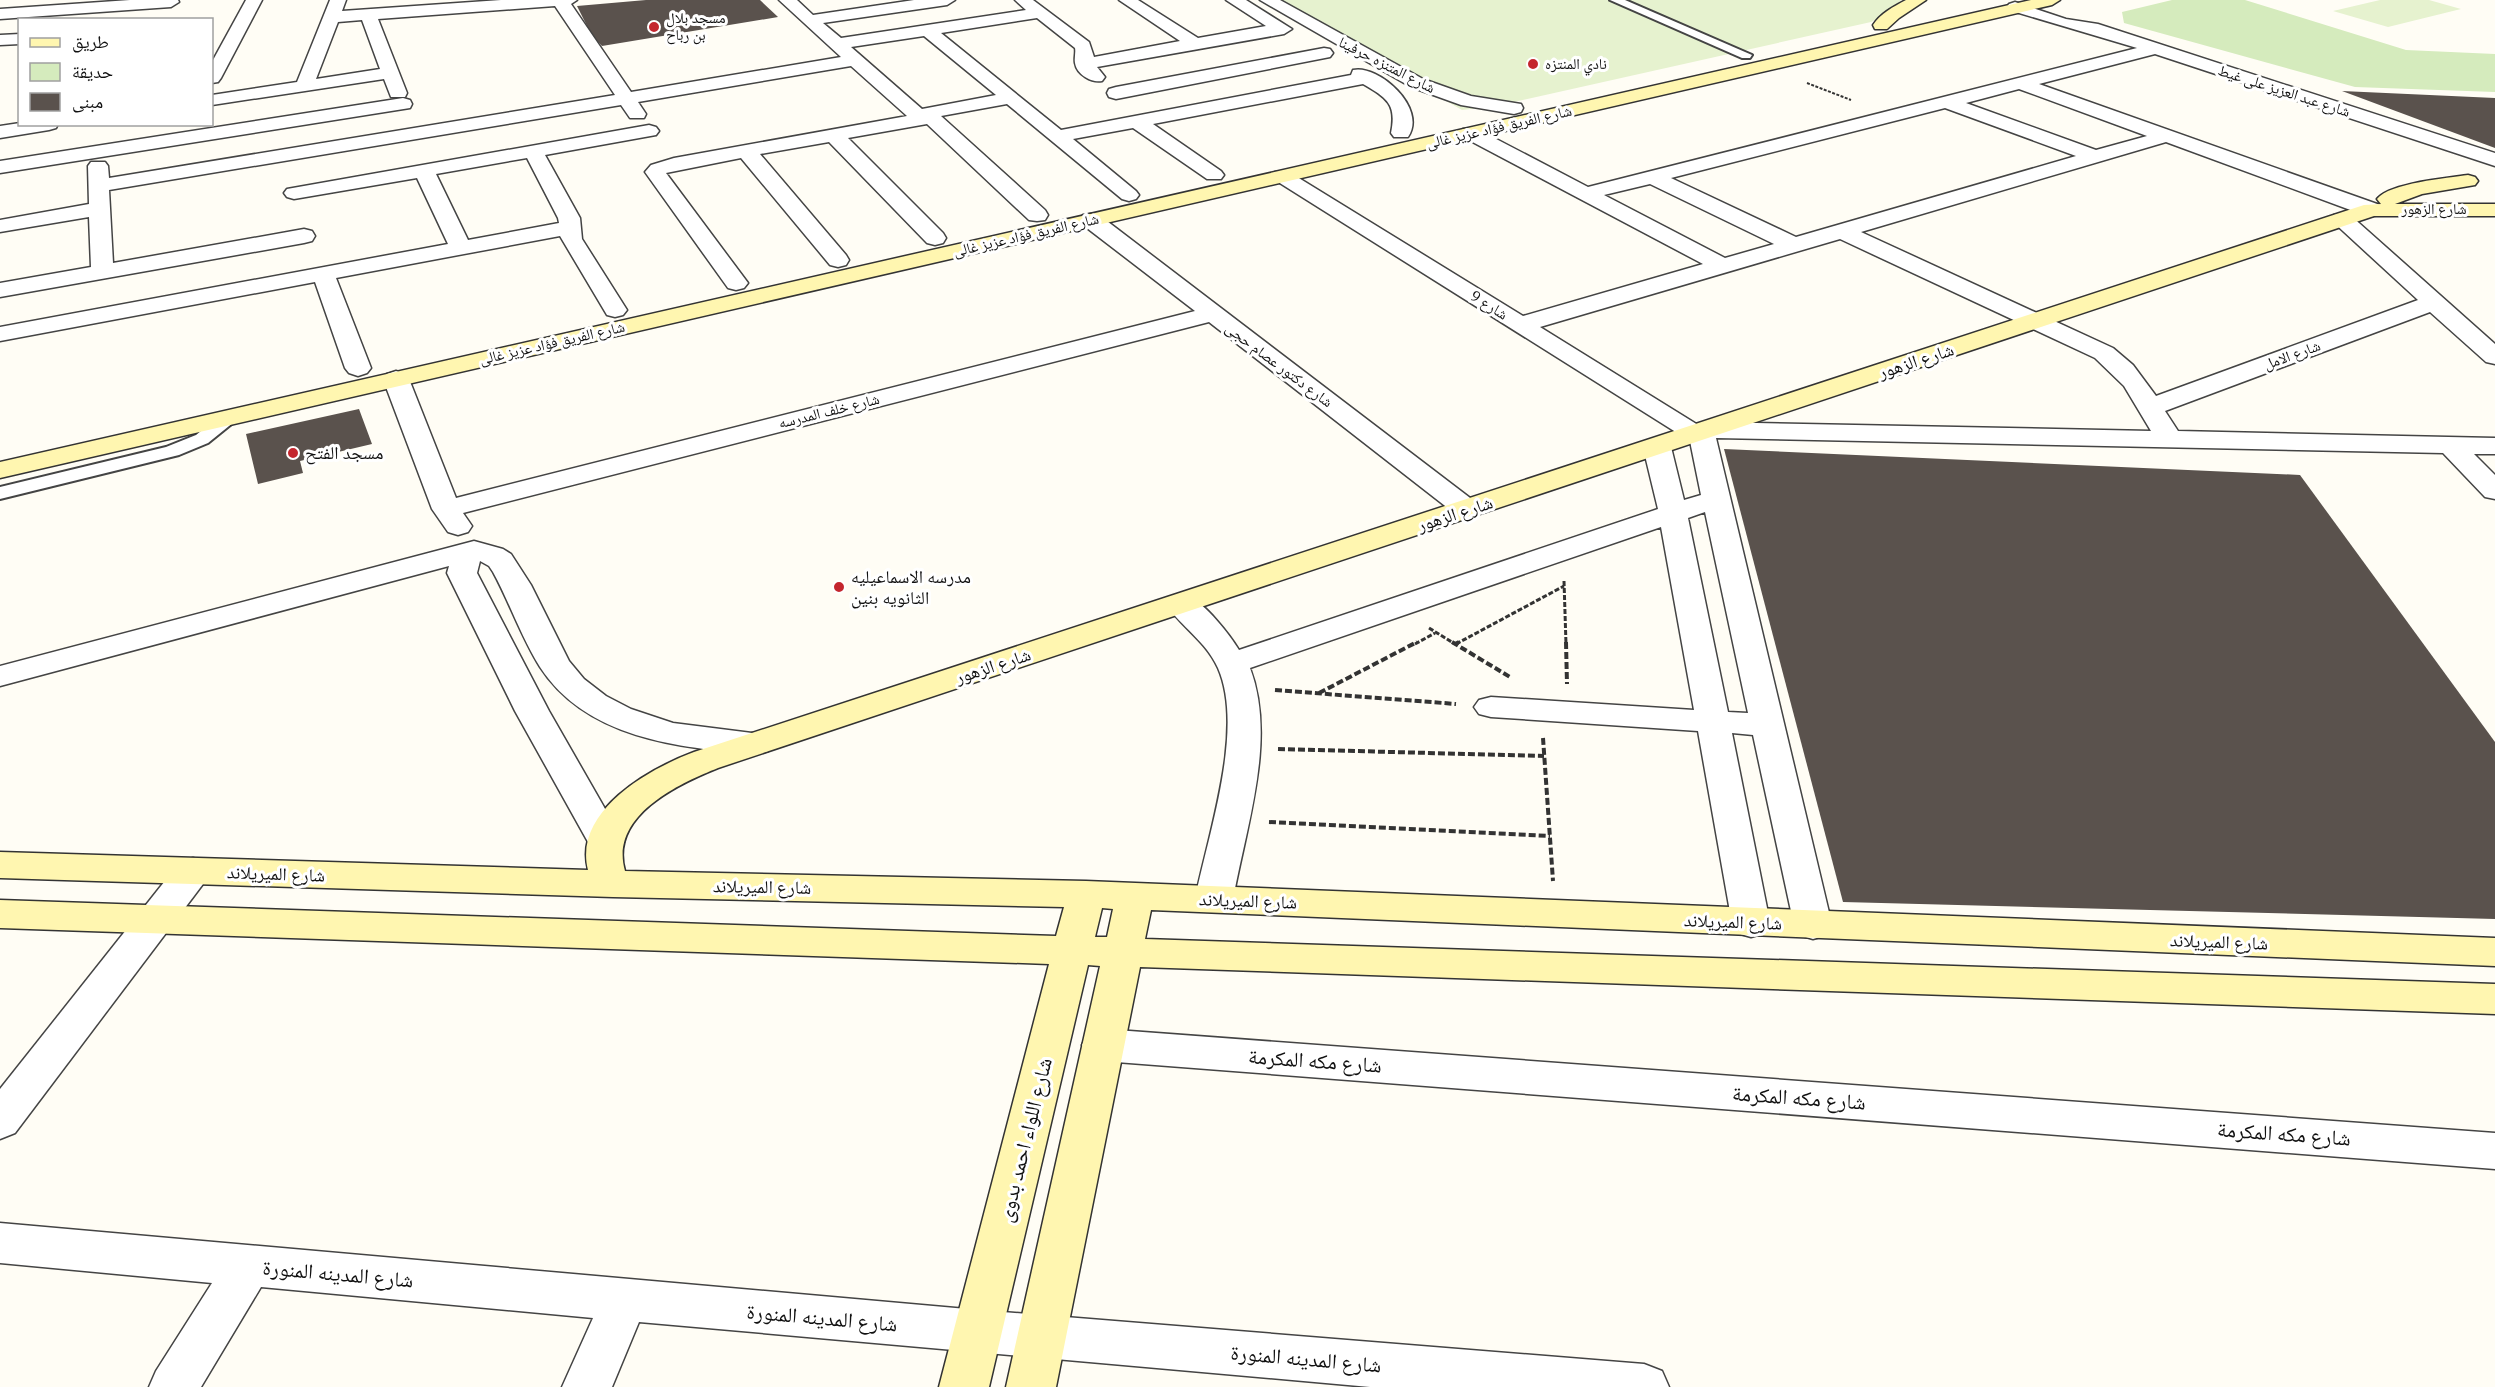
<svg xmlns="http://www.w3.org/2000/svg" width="2495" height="1387" viewBox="0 0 2495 1387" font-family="'IBM Plex Serif','Noto Naskh Arabic',serif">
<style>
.green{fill:#d5ebbd}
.pitch{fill:#e6f2cf}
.building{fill:#5a524d}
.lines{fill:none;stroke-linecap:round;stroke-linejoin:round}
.lane-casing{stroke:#444;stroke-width:4}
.street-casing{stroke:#444;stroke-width:3}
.secondary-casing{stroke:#333;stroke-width:3}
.path-far2{stroke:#333;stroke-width:2;stroke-dasharray:3 1.5;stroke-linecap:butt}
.path-far1{stroke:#333;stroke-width:3;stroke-dasharray:5 2;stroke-linecap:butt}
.path{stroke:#333;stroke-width:4;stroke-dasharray:7 3;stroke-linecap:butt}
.lane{fill:#fff;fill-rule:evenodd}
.street{fill:#fff;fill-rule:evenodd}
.secondary{fill:#fff6b0;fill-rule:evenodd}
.poi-dot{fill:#c4262e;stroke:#fff;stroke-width:2}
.labels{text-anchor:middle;stroke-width:6;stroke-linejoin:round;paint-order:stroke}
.far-poi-label{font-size:15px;fill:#111;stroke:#fff;text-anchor:start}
.far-street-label{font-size:15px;fill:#111;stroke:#fff}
.street-label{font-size:18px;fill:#111;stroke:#fff}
.poi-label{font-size:18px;fill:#111;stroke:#fff;text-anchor:start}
.near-street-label{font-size:21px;fill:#111;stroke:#fff}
</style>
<rect width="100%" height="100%" fill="#fffdf5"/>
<!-- green -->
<path class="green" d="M2172 0H2245L2406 50 2495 54V92L2355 87 2124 23 2122 12Z"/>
<!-- pitch -->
<g class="pitch">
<path d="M1270 0H1901L1889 13 1871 22 1496 106 1462 110Z"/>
<path d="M2380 0H2429L2461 9 2388 27 2333 11Z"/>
</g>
<!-- building -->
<g class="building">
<path d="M646 0H760L778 17 602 46 592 36 577 6Z"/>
<path d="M2342 91 2495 98V148Z"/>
<path d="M359 409 372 444 300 461 303 473 258 484 246 434Z"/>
<path d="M1724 449 2300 475 2495 742V919L1843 902Z"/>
</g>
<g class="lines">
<defs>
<g id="lane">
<path d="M1610 0H1625L1752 55 1750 58H1742Z"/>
<path d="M228 413 234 414 237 418 234 422 208 443 179 455 0 499V487L166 447 196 435 222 414Z"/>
</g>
<g id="street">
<path d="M130 0H178L179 2 171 7 0 19V9Z"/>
<path d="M246 0H262L221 78 218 82 212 83V62Z"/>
<path d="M330 0H346L342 11 501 0H577L571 4 631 92 841 57 779 0H797L813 15 914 0H955L947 5 823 23 841 38 1026 10 1015 0H1033L1089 42 1094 57 1180 41 1119 0H1138L1198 38 1266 26 1226 0H1246L1292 29 1284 34 1097 67 1105 77 1102 81C1092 83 1077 75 1075 63 1074 58 1076 53 1075 48L1037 18 941 33 1061 130 1351 75 1353 70C1378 64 1428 108 1408 137H1394L1391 133C1397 104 1387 98 1363 84L1153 124 1221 171 1224 175 1221 179H1207L1133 128 1073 139 1136 191 1139 195 1136 199 1129 201 1122 199 1007 104 941 116 1045 210 1048 215 1045 220 1037 221 1029 220 927 124 848 138 943 233 946 238 943 243 935 245 927 243 829 142 760 154 846 255 849 260 846 265 838 267 830 265 741 158 666 173 748 283 744 288 736 290 728 288 645 172 651 165 674 158 907 116 851 66 638 102 646 114 644 118H630L621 105 109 190 113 263 304 229 312 231 315 236 312 241 304 243 0 297V283L91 267 89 217 0 232V220L89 204 88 166 91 162H105L108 166 109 178 615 95 555 6 378 19 407 93 405 97H391L384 79 212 105V95L297 82ZM362 20 380 69 316 79 338 22ZM924 36 996 95 922 109 851 47Z"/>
<path d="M1260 0H1280L1423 79 1471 96 1521 104 1523 108 1521 112 1514 114 1461 105 1411 87Z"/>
<path d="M2015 2 2066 19 2098 24 2495 153V166L2155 54 2039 84 2380 205 2383 210 2380 215 2372 216 2364 215 2166 142 1861 232 2113 348 2133 365 2156 396 2418 300 2331 220 2334 215 2342 214 2350 215 2495 344V364L2486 362 2430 312 2165 411 2178 431 2495 438V454H2474L2495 475V499L2485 497 2443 453 1716 438 1832 925 1827 935 1813 939 1799 935 1794 925 1753 735 1732 733 1770 923 1765 933 1751 937 1737 933 1732 923 1698 731 1491 717 1479 714 1474 707 1479 700 1491 697 1694 710 1661 527 1250 668C1277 739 1246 826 1233 899L1227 909 1214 912 1201 909 1195 899C1208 835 1245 729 1218 668 1206 641 1181 627 1166 604L1170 597C1177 596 1182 594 1189 597 1205 603 1230 635 1239 650L1658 509 1643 447 1647 441 1657 439 1667 441 1671 447 1684 500 1701 495 1690 441 1275 180 1272 176 1275 172H1289L1523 316 1703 264 1463 137 1460 133 1463 129H1477L1588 187 2137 48 2009 10 2007 7 2009 4ZM2019 89 2147 136 2096 150 1966 103ZM1945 108 2076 156 1796 237 1671 178ZM1650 184 1774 244 1725 258 1604 195ZM1840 239 2095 358 2124 386 2151 431 1708 422 1698 425 1540 327ZM1705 512 1748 713 1728 712 1688 518Z"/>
<path d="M20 34V44L0 45V35Z"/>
<path d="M1324 48 1330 49 1333 53 1330 57 1116 99 1109 97 1107 93 1109 89 1116 87Z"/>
<path d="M403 98 410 100 412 104 410 108 0 173V161Z"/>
<path d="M20 123V124H58L56 128 49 130 0 138V126Z"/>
<path d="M649 125 656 127 659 131 656 135 545 155 580 218 582 239 627 310 623 315 615 317 607 315 560 236 336 278 371 368 367 373 358 376 349 373 345 368 315 282 0 341V327L448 244 417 178 294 199 287 197 284 193 287 189ZM527 158 558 218 559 223 468 240 436 174Z"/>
<path d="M1091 214 1099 215 1478 504 1482 510 1478 516 1468 519 1458 516 1209 322 463 513 472 526 468 532 458 535 448 532 432 509 383 379 387 374 396 371 405 374 409 379 456 498 1195 311 1083 225 1080 220 1083 215Z"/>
<path d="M474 541 503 549 511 554 531 585 569 661 584 679 606 696 631 709 673 723 768 735 773 743 768 751 756 754C678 748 586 738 540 667 521 637 510 603 493 572L489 566 480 561 477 573 549 711 624 842 619 851 606 854 593 851 588 842 515 711 447 573 449 566 0 686V666Z"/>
<path d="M193 858 206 862 212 871 206 880 15 1133 0 1139V1089L180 862Z"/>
<path d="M1103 1029 2495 1133V1169L1103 1061 1088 1056 1082 1045 1088 1034Z"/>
<path d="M0 1223 978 1310 1644 1364 1662 1371 1669 1387H1370L639 1322 612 1387H562L593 1318 261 1287 201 1387H149L156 1371 212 1283 0 1263Z"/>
</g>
<g id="secondary">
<path d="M1906 0H1926L1899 18 1887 29H1875L1873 25C1881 13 1893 7 1906 0Z"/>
<path d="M2031 0H2060L2052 5 0 478V462Z"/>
<path d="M2468 175 2475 177 2478 181 2475 185 2422 194 2395 204H2495V216H2374L718 768C678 784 609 816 625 871L1086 881 2495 938V966L1151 910 1145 939 2495 984V1014L1140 967 1056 1387H1006L1100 966 1088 965 989 1387H939L1049 964 0 928V900L1056 936 1064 907 613 897 0 878V852L588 870C573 811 649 769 694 752L2364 205 2381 204 2377 199C2389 183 2448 178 2468 175ZM1102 908 1113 909 1107 937H1095Z"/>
</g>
</defs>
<!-- lane casing -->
<use href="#lane" class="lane-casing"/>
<!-- street casing -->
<use href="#street" class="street-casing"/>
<!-- secondary casing -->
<use href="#secondary" class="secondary-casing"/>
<!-- path-far2 -->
<path class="path-far2" d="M1807 83 1851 100"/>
<!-- path-far1 -->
<g class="path-far1">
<path d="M1564 581 1566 644"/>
<path d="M1429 628 1455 644"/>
<path d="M1415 644 1435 633"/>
<path d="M1456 644 1564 586"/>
</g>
<!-- path -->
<g class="path">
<path d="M1452 642 1510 677"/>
<path d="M1566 642 1567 684"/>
<path d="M1455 644 1459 642"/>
<path d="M1275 690 1456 704"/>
<path d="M1319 693 1417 642"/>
<path d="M1543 738 1553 881"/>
<path d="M1278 749 1544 756"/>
<path d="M1269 822 1550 836"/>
</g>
<!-- lane -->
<use href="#lane" class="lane"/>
<!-- street -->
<use href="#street" class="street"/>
<!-- secondary -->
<use href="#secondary" class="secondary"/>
</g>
<!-- markers -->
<g class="poi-dot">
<circle cx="654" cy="27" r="6"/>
<circle cx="1533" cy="64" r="6"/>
<circle cx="293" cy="453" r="6"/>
<circle cx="839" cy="587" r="6"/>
</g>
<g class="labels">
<!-- far-poi labels -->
<g class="far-poi-label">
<text x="666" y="23">مسجد بلال<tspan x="666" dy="17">بن رباح</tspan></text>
<text x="1545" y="69">نادي المنتزه</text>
</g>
<!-- far-street labels -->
<g class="far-street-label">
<text transform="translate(1387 65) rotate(27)" y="5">شارع المتنزه حرفينا</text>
<text transform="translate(2284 91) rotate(18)" y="5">شارع عبد العزيز على غيط</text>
<text transform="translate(1499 127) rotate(-13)" y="5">شارع الفريق فؤاد عزيز غالى</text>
<text x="2434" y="214">شارع الزهور</text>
<text transform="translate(1026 235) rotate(-13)" y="5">شارع الفريق فؤاد عزيز غالى</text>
<text transform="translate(1489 305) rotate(32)" y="5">شارع 9</text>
<text transform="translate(552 343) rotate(-13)" y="5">شارع الفريق فؤاد عزيز غالى</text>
<text transform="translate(2292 355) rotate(-20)" y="5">شارع الامل</text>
<text transform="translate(1279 365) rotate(37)" y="5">شارع دكتور عصام حجى</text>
<text transform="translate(829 411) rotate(-14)" y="5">شارع خلف المدرسه</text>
</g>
<!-- street labels -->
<g class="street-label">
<text transform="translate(1916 361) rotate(-18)" y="6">شارع الزهور</text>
<text transform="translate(1455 514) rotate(-18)" y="6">شارع الزهور</text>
<text transform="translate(993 666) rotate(-18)" y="6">شارع الزهور</text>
<text transform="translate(276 874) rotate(2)" y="6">شارع الميريلاند</text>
<text transform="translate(762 887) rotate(1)" y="6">شارع الميريلاند</text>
<text transform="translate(1248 901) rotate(2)" y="6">شارع الميريلاند</text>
<text transform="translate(1733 922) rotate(2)" y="6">شارع الميريلاند</text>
<text transform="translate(2219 942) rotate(2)" y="6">شارع الميريلاند</text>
</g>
<!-- poi labels -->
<g class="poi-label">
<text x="305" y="459">مسجد الفتح</text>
<text x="851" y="583">مدرسه الاسماعيليه<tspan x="851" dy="21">الثانويه بنين</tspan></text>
</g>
<!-- near-street labels -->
<g class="near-street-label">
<text transform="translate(1315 1061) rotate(4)" y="7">شارع مكه المكرمة</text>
<text transform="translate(1799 1098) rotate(4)" y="7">شارع مكه المكرمة</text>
<text transform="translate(2284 1134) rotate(4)" y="7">شارع مكه المكرمة</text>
<text transform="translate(1025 1140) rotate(-76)" y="7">شارع اللواء احمد بدوى</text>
<text transform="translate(338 1274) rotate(5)" y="7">شارع المدينه المنورة</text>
<text transform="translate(822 1318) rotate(5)" y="7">شارع المدينه المنورة</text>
<text transform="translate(1306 1359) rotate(5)" y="7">شارع المدينه المنورة</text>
</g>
</g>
<!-- legend -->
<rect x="18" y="18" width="195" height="108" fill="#ffffff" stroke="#a0a0a0" stroke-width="1.5"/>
<rect x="30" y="38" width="30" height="9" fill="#fff6b0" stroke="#a0a0a0" stroke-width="1.5"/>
<text x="72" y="48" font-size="18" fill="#111111">طريق</text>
<rect x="30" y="63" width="30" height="18" fill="#d5ebbd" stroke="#a0a0a0" stroke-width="1.5"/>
<text x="72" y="78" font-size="18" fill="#111111">حديقة</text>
<rect x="30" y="93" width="30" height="18" fill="#5a524d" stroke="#a0a0a0" stroke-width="1.5"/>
<text x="72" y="108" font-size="18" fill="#111111">مبنى</text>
</svg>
